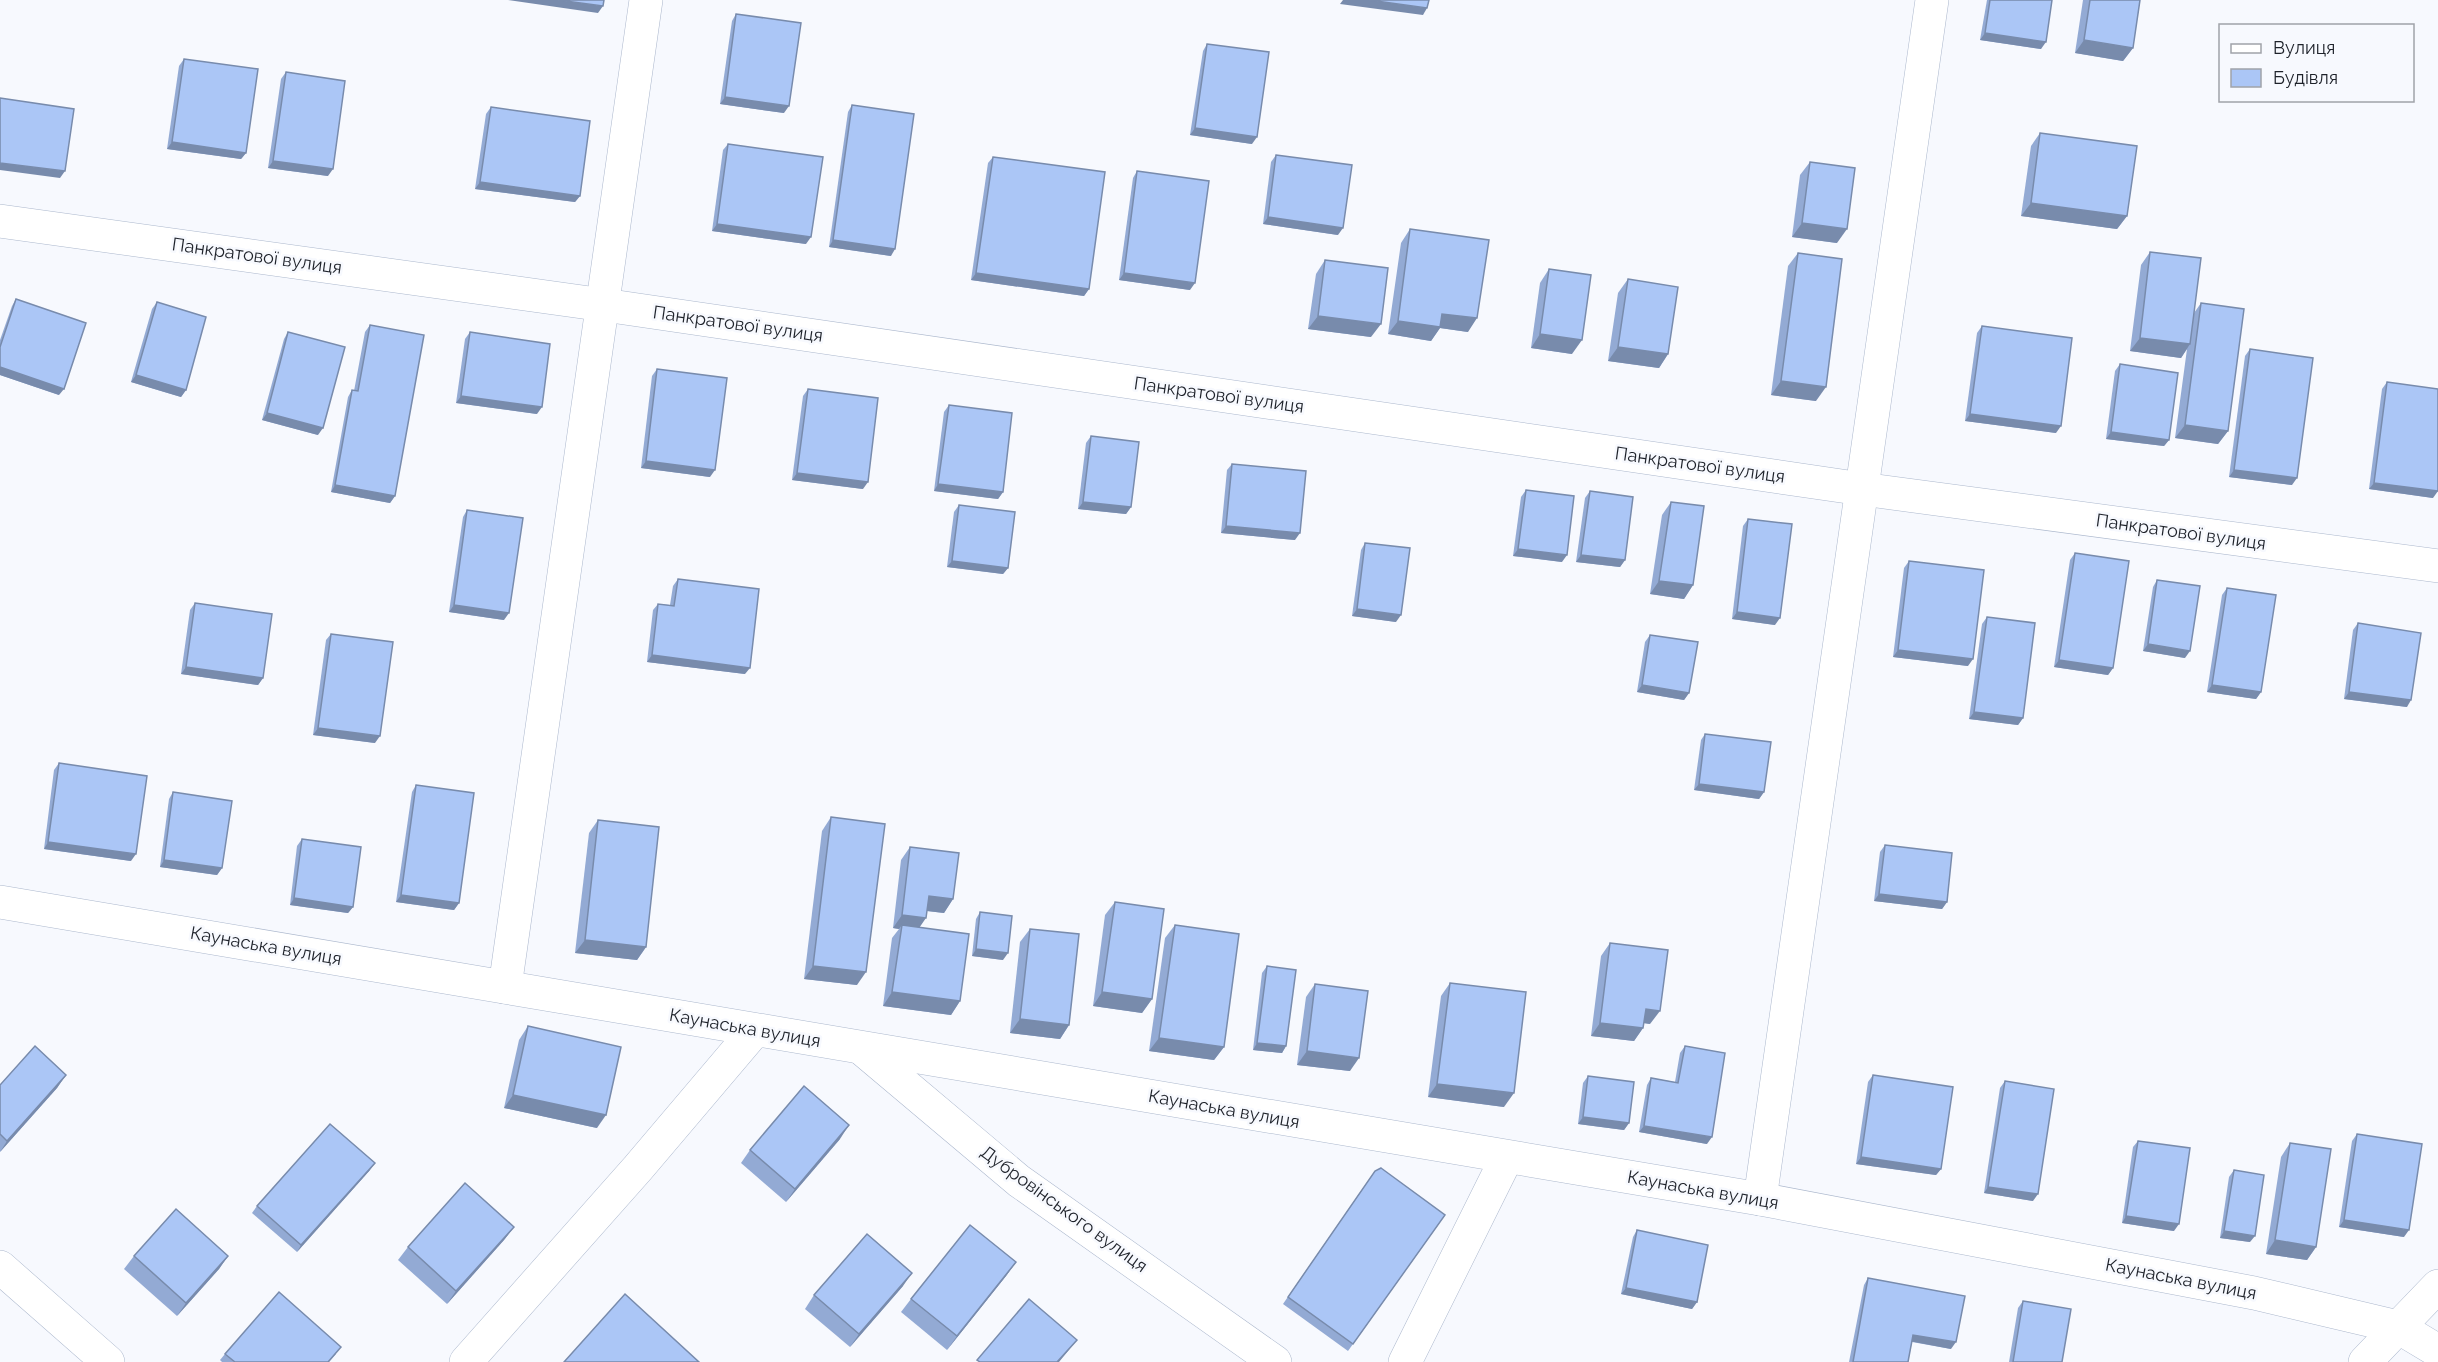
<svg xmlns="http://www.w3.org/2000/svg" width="2438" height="1362" viewBox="0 0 2438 1362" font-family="Raleway,sans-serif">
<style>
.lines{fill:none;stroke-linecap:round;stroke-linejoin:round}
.minor-casing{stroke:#acb8cd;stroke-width:34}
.minor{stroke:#fff;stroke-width:33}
.wall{fill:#93aad4}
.shaded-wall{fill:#788bac}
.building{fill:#abc6f6;stroke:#788bac;stroke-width:1.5}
.labels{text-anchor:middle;stroke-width:5;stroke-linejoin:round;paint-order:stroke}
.street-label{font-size:18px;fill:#1e222a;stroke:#f7f9fe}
</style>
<rect width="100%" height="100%" fill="#f7f9fe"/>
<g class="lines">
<defs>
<g id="minor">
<path d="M0 221 604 305 1862 489 2438 566"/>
<path d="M0 902 1760 1199 2254 1293 2398 1327 2438 1351"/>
<path d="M505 987 646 0"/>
<path d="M861 1048 1019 1181 1275 1362"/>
<path d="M1760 1199 1932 0"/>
<path d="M0 1267 108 1362"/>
<path d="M466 1362 638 1168 755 1030"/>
<path d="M1405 1362 1507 1157"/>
<path d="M2365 1362 2438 1286"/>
</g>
</defs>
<!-- minor casing -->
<use href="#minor" class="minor-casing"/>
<!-- minor -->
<use href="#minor" class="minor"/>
</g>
<!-- wall -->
<g class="wall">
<path d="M1987 0H2052L2041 49 1980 40Z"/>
<path d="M2083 0H2140L2133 48 2123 61 2075 53Z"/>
<path d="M736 14 784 113 720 104 732 21Z"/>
<path d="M1207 44 1252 144 1190 135 1203 51Z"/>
<path d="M184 59 246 153 241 159 167 149 179 66Z"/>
<path d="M286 72 328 176 268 168 281 79Z"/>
<path d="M852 105 891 256 829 247 848 112Z"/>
<path d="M491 107 580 196 575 202 475 189 486 114Z"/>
<path d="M2040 133 2127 216 2117 229 2021 216 2031 146Z"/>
<path d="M728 144 806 244 712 231 723 150Z"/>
<path d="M1276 155 1338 235 1263 224 1271 162Z"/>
<path d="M993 157 1089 289 1084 296 971 280 988 163Z"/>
<path d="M1810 162 1837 243 1792 237 1800 175Z"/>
<path d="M1137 171 1190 290 1119 280 1133 178Z"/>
<path d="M1410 229 1468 332 1440 328 1431 341 1388 334 1401 243Z"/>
<path d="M2150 252 2194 313 2201 303 2228 431 2218 444 2175 438 2187 349 2181 358 2130 351 2141 265Z"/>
<path d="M1798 253 1816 401 1771 395 1788 266Z"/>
<path d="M1325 260 1371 337 1308 329 1316 274Z"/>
<path d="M1549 269 1572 354 1531 348 1540 283Z"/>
<path d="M1628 279 1668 354 1659 368 1608 361 1618 293Z"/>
<path d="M16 299 59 395 0 375V340L12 306Z"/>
<path d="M157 302 186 390 181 397 131 382 152 309Z"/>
<path d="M370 325 395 496 390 503 331 492 348 397 352 390 354 391 365 332Z"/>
<path d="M1982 326 2056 433 1965 421 1977 333Z"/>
<path d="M288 332 318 435 262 420 284 339Z"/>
<path d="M470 332 537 414 456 403 465 339Z"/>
<path d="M2250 349 2292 485 2229 477 2245 356Z"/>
<path d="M2120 364 2169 440 2164 446 2106 439 2115 371Z"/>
<path d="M657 369 710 477 641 468 652 376Z"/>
<path d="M2387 382 2433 498 2369 489 2382 389Z"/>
<path d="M808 389 863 489 792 480 803 396Z"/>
<path d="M949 405 1003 492 998 499 934 491 944 412Z"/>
<path d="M1091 436 1131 507 1126 514 1078 509 1086 443Z"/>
<path d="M1232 464 1295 540 1221 533 1227 470Z"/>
<path d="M1526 490 1562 562 1513 556 1521 497Z"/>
<path d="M1590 491 1625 560 1620 567 1576 562 1585 498Z"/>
<path d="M1671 502 1693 585 1684 599 1650 594 1662 515Z"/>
<path d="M959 505 1008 568 1003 574 947 567 954 512Z"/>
<path d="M467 510 504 620 449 612 463 517Z"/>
<path d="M1748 519 1775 625 1732 619 1743 526Z"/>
<path d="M1365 543 1396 622 1352 616 1361 550Z"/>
<path d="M2075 553 2113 668 2108 675 2054 667 2070 560Z"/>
<path d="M1909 561 1968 666 1893 657 1904 568Z"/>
<path d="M678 579 745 674 647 662 653 610 658 604 670 605 673 586Z"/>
<path d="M2157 580 2185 658 2143 651 2153 587Z"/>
<path d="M2227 588 2261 692 2256 699 2207 692 2222 595Z"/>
<path d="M195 603 263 678 258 685 181 674 190 610Z"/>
<path d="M1987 617 2023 718 2018 725 1969 719 1982 624Z"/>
<path d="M2358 623 2407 707 2344 699 2353 630Z"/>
<path d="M331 634 375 743 313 735 326 640Z"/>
<path d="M1650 635 1689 693 1684 700 1637 692 1645 642Z"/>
<path d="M1705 734 1764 792 1759 799 1694 790 1701 740Z"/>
<path d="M59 763 131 861 44 849 54 770Z"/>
<path d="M416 785 459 903 454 910 396 902 412 792Z"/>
<path d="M173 792 222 868 217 875 160 867 169 799Z"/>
<path d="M831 817 857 985 804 979 822 831Z"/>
<path d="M598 820 646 947 637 960 575 953 589 833Z"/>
<path d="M302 839 353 907 348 913 290 905 297 846Z"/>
<path d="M1885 845 1947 902 1942 909 1874 901 1880 852Z"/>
<path d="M910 847 953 899 944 913 927 911 919 927 960 1001 951 1015 883 1006 892 938 899 929 893 928 901 860Z"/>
<path d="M1115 902 1152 999 1142 1013 1093 1006 1105 915Z"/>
<path d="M980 912 1003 960 972 956 976 919Z"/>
<path d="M1175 925 1224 1047 1214 1060 1149 1051 1165 938Z"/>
<path d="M1030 929 1069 1025 1060 1039 1010 1033 1020 942Z"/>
<path d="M1610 943 1650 1024 1644 1023 1643 1028 1634 1041 1591 1036 1601 956Z"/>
<path d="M1267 966 1286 1046 1282 1053 1253 1050 1262 973Z"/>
<path d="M1450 983 1504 1107 1428 1097 1441 996Z"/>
<path d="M1315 984 1350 1071 1297 1065 1306 997Z"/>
<path d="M528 1026 597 1128 504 1108 519 1040Z"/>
<path d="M1685 1046 1707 1144 1639 1132 1647 1085 1651 1078 1675 1082 1680 1053Z"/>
<path d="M66 1075 57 1088 0 1152V1085Z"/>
<path d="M1873 1075 1941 1169 1936 1175 1856 1164 1868 1082Z"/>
<path d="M1588 1076 1629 1123 1624 1130 1578 1124 1583 1083Z"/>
<path d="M2005 1081 2033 1201 1984 1193 2000 1088Z"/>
<path d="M2357 1134 2404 1237 2339 1227 2352 1141Z"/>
<path d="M840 1139 786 1202 741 1163 750 1150Z"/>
<path d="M2138 1141 2174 1231 2122 1223 2133 1147Z"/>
<path d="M2290 1143 2316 1247 2307 1260 2266 1254 2281 1157Z"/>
<path d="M370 1170 297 1252 252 1213 257 1206Z"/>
<path d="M2234 1170 2250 1242 2220 1238 2229 1177Z"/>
<path d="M1375 1171 1445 1215 1348 1351 1283 1304Z"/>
<path d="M514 1227 504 1240 447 1304 398 1260 408 1247Z"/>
<path d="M1637 1230 1697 1302 1692 1309 1621 1294 1633 1237Z"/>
<path d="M134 1256H228L219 1269 177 1316 124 1269Z"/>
<path d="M1016 1262 1006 1276 947 1350 901 1312 911 1299Z"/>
<path d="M1868 1278 1951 1349 1912 1342 1908 1362H1849L1864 1285Z"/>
<path d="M903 1286 850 1347 805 1309 814 1295Z"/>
<path d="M2023 1301 2062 1362H2009L2018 1308Z"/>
<path d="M225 1354H336L329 1362H222L220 1360Z"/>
</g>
<!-- shaded-wall -->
<g class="shaded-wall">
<path d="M508 0H558L603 6 598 13Z"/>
<path d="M1343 0H1369L1427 8 1423 15 1340 4Z"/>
<path d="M1985 33 2046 42 2041 49 1980 40Z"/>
<path d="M2084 40 2133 48 2123 61 2075 53Z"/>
<path d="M725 97 789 106 784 113 720 104Z"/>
<path d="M1195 128 1257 137 1252 144 1190 135Z"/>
<path d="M172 142 246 153 241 159 167 149Z"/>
<path d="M273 161 333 169 328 176 268 168Z"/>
<path d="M0 163 65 171 60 178 0 170Z"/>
<path d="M480 182 580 196 575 202 475 189Z"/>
<path d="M2031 203 2127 216 2117 229 2021 216Z"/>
<path d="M1268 217 1343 228 1338 235 1263 224Z"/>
<path d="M1802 223 1847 229 1837 243 1792 237Z"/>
<path d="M717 224 811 237 806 244 712 231Z"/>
<path d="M833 240 895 249 891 256 829 247Z"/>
<path d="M976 273 1089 289 1084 296 971 280Z"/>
<path d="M1124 273 1195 283 1190 290 1119 280Z"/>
<path d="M1442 314 1477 318 1468 332 1440 328 1431 341 1388 334 1398 321Z"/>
<path d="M1318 316 1381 324 1371 337 1308 329Z"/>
<path d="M1540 334 1582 340 1572 354 1531 348Z"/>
<path d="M2140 338 2190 344 2181 358 2130 351Z"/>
<path d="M1618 347 1668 354 1659 368 1608 361Z"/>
<path d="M0 367 64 389 59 395 0 375Z"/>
<path d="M136 375 186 390 181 397 131 382Z"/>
<path d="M1781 381 1826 387 1816 401 1771 395Z"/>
<path d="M461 396 542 407 537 414 456 403Z"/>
<path d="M267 413 323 428 318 435 262 420Z"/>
<path d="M1970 414 2061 426 2056 433 1965 421Z"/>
<path d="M2185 425 2228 431 2218 444 2175 438Z"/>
<path d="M2111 432 2169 440 2164 446 2106 439Z"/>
<path d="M646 461 715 470 710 477 641 468Z"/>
<path d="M2234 470 2297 478 2292 485 2229 477Z"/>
<path d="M797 473 868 482 863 489 792 480Z"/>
<path d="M2374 483 2438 491 2433 498 2369 489Z"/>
<path d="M938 484 1003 492 998 499 934 491Z"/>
<path d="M335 485 395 496 390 503 331 492Z"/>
<path d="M1083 502 1131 507 1126 514 1078 509Z"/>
<path d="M1226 526 1300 533 1295 540 1221 533Z"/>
<path d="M1518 549 1567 555 1562 562 1513 556Z"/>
<path d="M1581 555 1625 560 1620 567 1576 562Z"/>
<path d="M952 561 1008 568 1003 574 947 567Z"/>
<path d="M1659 581 1693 585 1684 599 1650 594Z"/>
<path d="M454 605 509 613 504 620 449 612Z"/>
<path d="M1357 609 1401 615 1396 622 1352 616Z"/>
<path d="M1737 612 1780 618 1775 625 1732 619Z"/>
<path d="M2148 644 2190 651 2185 658 2143 651Z"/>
<path d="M1898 650 1973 659 1968 666 1893 657Z"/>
<path d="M652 655 750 668 745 674 647 662Z"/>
<path d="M2059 660 2113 668 2108 675 2054 667Z"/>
<path d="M186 667 263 678 258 685 181 674Z"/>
<path d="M1642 685 1689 693 1684 700 1637 692Z"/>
<path d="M2212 685 2261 692 2256 699 2207 692Z"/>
<path d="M2349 692 2411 700 2407 707 2344 699Z"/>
<path d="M1974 712 2023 718 2018 725 1969 719Z"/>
<path d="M318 728 380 736 375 743 313 735Z"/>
<path d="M1699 784 1764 792 1759 799 1694 790Z"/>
<path d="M48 842 136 854 131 861 44 849Z"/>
<path d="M164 860 222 868 217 875 160 867Z"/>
<path d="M1879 894 1947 902 1942 909 1874 901Z"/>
<path d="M401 895 459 903 454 910 396 902Z"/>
<path d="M929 896 953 899 944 913 919 910Z"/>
<path d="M294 898 353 907 348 913 290 905Z"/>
<path d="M902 915 926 918 917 931 902 925 899 929 893 928Z"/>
<path d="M585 940 646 947 637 960 575 953Z"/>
<path d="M976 949 1008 953 1003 960 972 956Z"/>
<path d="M813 966 866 972 857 985 804 979Z"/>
<path d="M892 992 960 1001 951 1015 883 1006Z"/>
<path d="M1102 992 1152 999 1142 1013 1093 1006Z"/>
<path d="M1646 1009 1660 1011 1650 1024 1636 1022Z"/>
<path d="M1020 1019 1069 1025 1060 1039 1010 1033Z"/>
<path d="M1600 1023 1643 1028 1634 1041 1591 1036Z"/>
<path d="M1159 1038 1224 1047 1214 1060 1149 1051Z"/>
<path d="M1257 1043 1286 1046 1282 1053 1253 1050Z"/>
<path d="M1307 1051 1359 1058 1350 1071 1297 1065Z"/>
<path d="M66 1075 57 1088 0 1152 7 1141Z"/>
<path d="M1437 1084 1514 1093 1504 1107 1428 1097Z"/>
<path d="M513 1095 606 1115 597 1128 504 1108Z"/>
<path d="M1583 1117 1629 1123 1624 1130 1578 1124Z"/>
<path d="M849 1125 840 1139 786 1202 795 1189Z"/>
<path d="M1644 1126 1712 1137 1707 1144 1639 1132Z"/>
<path d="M1861 1157 1941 1169 1936 1175 1856 1164Z"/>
<path d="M375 1163 370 1170 297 1252 301 1245Z"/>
<path d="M1988 1187 2038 1194 2033 1201 1984 1193Z"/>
<path d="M2126 1216 2179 1224 2174 1231 2122 1223Z"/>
<path d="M2344 1220 2409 1230 2404 1237 2339 1227Z"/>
<path d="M514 1227 504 1240 447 1304 456 1291Z"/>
<path d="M2224 1231 2255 1236 2250 1242 2220 1238Z"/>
<path d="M2275 1240 2316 1247 2307 1260 2266 1254Z"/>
<path d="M228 1256 219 1269 177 1316 186 1303Z"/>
<path d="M1016 1262 1006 1276 947 1350 957 1336Z"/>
<path d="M912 1273 903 1286 850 1347 859 1334Z"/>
<path d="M1626 1288 1697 1302 1692 1309 1621 1294Z"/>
<path d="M1913 1335 1956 1342 1951 1349 1909 1341Z"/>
<path d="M1077 1340 1059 1362H1057Z"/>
</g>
<!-- building -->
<g class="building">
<path d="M558 0H604L603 6Z"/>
<path d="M1369 0H1429L1427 8Z"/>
<path d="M1990 0H2052L2046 42 1985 33Z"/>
<path d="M2090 0H2140L2133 48 2084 40Z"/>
<path d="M736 14 801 23 789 106 725 97Z"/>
<path d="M1207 44 1269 52 1257 137 1195 128Z"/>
<path d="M184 59 258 69 246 153 172 142Z"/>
<path d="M286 72 345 81 333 169 273 161Z"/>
<path d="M0 98 74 109 65 171 0 163Z"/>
<path d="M852 105 914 114 895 249 833 240Z"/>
<path d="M491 107 590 121 580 196 480 182Z"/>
<path d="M2040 133 2137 146 2127 216 2031 203Z"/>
<path d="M728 144 823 157 811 237 717 224Z"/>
<path d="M1276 155 1352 165 1343 228 1268 217Z"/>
<path d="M993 157 1105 172 1089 289 976 273Z"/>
<path d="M1810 162 1855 168 1847 229 1802 223Z"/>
<path d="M1137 171 1209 181 1195 283 1124 273Z"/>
<path d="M1410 229 1489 240 1477 318 1442 314 1440 327 1398 321Z"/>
<path d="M2150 252 2201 258 2190 344 2140 338Z"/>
<path d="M1798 253 1842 259 1826 387 1781 381Z"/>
<path d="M1325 260 1388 268 1381 324 1318 316Z"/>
<path d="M1549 269 1591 275 1582 340 1540 334Z"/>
<path d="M1628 279 1678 287 1668 354 1618 347Z"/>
<path d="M16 299 86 323 64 389 0 367V347Z"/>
<path d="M157 302 206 317 186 390 136 375Z"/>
<path d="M2201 303 2244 309 2228 431 2185 425Z"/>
<path d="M370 325 424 335 395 496 335 485 352 390 358 391Z"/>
<path d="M1982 326 2072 338 2061 426 1970 414Z"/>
<path d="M288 332 345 347 323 428 267 413Z"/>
<path d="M470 332 550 344 542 407 461 396Z"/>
<path d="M2250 349 2313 358 2297 478 2234 470Z"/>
<path d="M2120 364 2178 373 2169 440 2111 432Z"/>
<path d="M657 369 727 378 715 470 646 461Z"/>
<path d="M2387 382 2438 389V491L2374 483Z"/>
<path d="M808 389 878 398 868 482 797 473Z"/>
<path d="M949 405 1012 413 1003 492 938 484Z"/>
<path d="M1091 436 1139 442 1131 507 1083 502Z"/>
<path d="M1232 464 1306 471 1300 533 1226 526Z"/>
<path d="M1526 490 1574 496 1567 555 1518 549Z"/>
<path d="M1590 491 1633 497 1625 560 1581 555Z"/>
<path d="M1671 502 1704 506 1693 585 1659 581Z"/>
<path d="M959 505 1015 512 1008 568 952 561Z"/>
<path d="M467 510 523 518 509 613 454 605Z"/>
<path d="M1748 519 1792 524 1780 618 1737 612Z"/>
<path d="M1365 543 1410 548 1401 615 1357 609Z"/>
<path d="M2075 553 2129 561 2113 668 2059 660Z"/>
<path d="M1909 561 1984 570 1973 659 1898 650Z"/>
<path d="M678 579 759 589 750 668 652 655 658 604 674 606Z"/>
<path d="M2157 580 2200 586 2190 651 2148 644Z"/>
<path d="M2227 588 2276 595 2261 692 2212 685Z"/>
<path d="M195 603 272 614 263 678 186 667Z"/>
<path d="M1987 617 2035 623 2023 718 1974 712Z"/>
<path d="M2358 623 2421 633 2411 700 2349 692Z"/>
<path d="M331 634 393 642 380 736 318 728Z"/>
<path d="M1650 635 1698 642 1689 693 1642 685Z"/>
<path d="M1705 734 1771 742 1764 792 1699 784Z"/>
<path d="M59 763 147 776 136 854 48 842Z"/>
<path d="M416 785 474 793 459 903 401 895Z"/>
<path d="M173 792 232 801 222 868 164 860Z"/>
<path d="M831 817 885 824 866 972 813 966Z"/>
<path d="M598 820 659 827 646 947 585 940Z"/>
<path d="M302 839 361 847 353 907 294 898Z"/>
<path d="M1885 845 1952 853 1947 902 1879 894Z"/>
<path d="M910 847 959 853 953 899 929 896 926 918 902 915Z"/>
<path d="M1115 902 1164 909 1152 999 1102 992Z"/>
<path d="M980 912 1012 916 1008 953 976 949Z"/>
<path d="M902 925 969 934 960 1001 892 992Z"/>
<path d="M1175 925 1239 934 1224 1047 1159 1038Z"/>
<path d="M1030 929 1079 934 1069 1025 1020 1019Z"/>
<path d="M1610 943 1668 950 1660 1011 1646 1009 1643 1028 1600 1023Z"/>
<path d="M1267 966 1296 970 1286 1046 1257 1043Z"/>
<path d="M1450 983 1526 992 1514 1093 1437 1084Z"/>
<path d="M1315 984 1368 991 1359 1058 1307 1051Z"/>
<path d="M528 1026 621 1047 606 1115 513 1095Z"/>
<path d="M35 1046 66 1075 7 1141 0 1134V1085Z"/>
<path d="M1685 1046 1725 1053 1712 1137 1644 1126 1651 1078 1678 1083Z"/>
<path d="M1873 1075 1953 1087 1941 1169 1861 1157Z"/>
<path d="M1588 1076 1634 1082 1629 1123 1583 1117Z"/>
<path d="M2005 1081 2054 1089 2038 1194 1988 1187Z"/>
<path d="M804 1086 849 1125 795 1189 750 1150Z"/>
<path d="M330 1124 375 1163 301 1245 257 1206Z"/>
<path d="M2357 1134 2422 1144 2409 1230 2344 1220Z"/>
<path d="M2138 1141 2190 1148 2179 1224 2126 1216Z"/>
<path d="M2290 1143 2331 1149 2316 1247 2275 1240Z"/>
<path d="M1381 1168 1445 1215 1353 1344 1288 1297 1375 1171Z"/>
<path d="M2234 1170 2264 1175 2255 1236 2224 1231Z"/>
<path d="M465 1183 514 1227 456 1291 408 1247Z"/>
<path d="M176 1209 228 1256 186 1303 134 1256Z"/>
<path d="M970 1225 1016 1262 957 1336 911 1299Z"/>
<path d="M1637 1230 1708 1245 1697 1302 1626 1288Z"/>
<path d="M867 1234 912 1273 859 1334 814 1295Z"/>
<path d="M1868 1278 1965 1296 1956 1342 1913 1335 1908 1362H1853Z"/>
<path d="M279 1292 341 1347 328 1362H235L225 1354Z"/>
<path d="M625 1294 699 1362H564Z"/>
<path d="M1029 1299 1077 1340 1057 1362H980L977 1360Z"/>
<path d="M2023 1301 2071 1309 2062 1362H2013Z"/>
</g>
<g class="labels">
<!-- street labels -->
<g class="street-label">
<text transform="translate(257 256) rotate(8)" y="6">Панкратової вулиця</text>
<text transform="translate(738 324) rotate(8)" y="6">Панкратової вулиця</text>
<text transform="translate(1219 395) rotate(8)" y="6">Панкратової вулиця</text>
<text transform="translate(1700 465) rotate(8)" y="6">Панкратової вулиця</text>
<text transform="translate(2181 532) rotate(8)" y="6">Панкратової вулиця</text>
<text transform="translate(266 946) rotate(10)" y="6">Каунаська вулиця</text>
<text transform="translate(745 1028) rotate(10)" y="6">Каунаська вулиця</text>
<text transform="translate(1224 1109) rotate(10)" y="6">Каунаська вулиця</text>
<text transform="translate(1703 1190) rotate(10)" y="6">Каунаська вулиця</text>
<text transform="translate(1064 1209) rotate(36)" y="6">Дубровінського вулиця</text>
<text transform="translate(2181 1279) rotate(11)" y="6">Каунаська вулиця</text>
</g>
</g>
<!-- legend -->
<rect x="2219" y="24" width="195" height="78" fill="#f7f9fe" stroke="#a0a3a9" stroke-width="1.5"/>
<rect x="2231" y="44" width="30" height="9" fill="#ffffff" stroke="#a0a3a9" stroke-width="1.5"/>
<text x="2273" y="54" font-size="18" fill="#1e222a">Вулиця</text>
<rect x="2231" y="69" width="30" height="18" fill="#abc6f6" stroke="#a0a3a9" stroke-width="1.5"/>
<text x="2273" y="84" font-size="18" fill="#1e222a">Будівля</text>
</svg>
